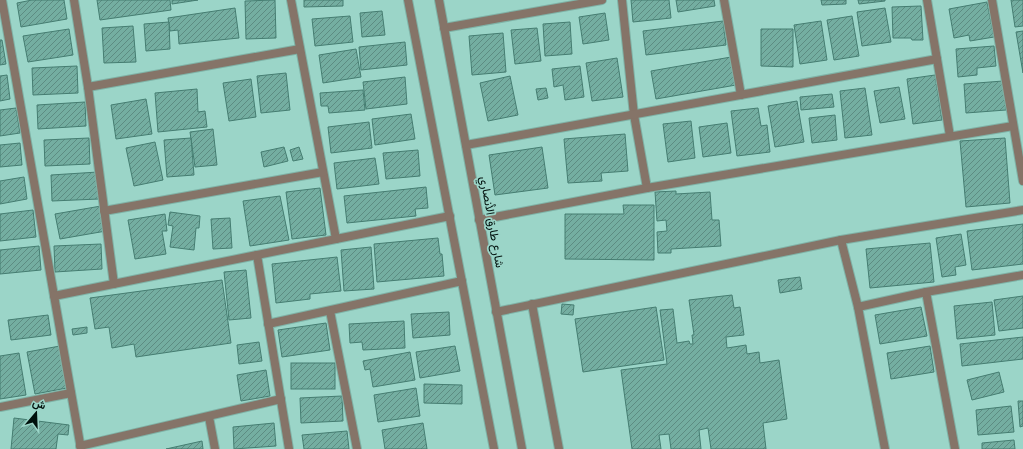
<svg xmlns="http://www.w3.org/2000/svg" width="1023" height="449" viewBox="0 0 1023 449" font-family="'PT Sans',Vazirmatn,sans-serif">
<style>
.building{fill:url(#building-hatch);stroke:#457d71}
.lines{fill:none;stroke-linecap:round;stroke-linejoin:round}
.service-casing{stroke:#7fb2a6;stroke-width:10}
.minor-casing{stroke:#7fb2a6;stroke-width:10}
.tertiary-casing{stroke:#7fb2a6;stroke-width:10}
.service{stroke:#857468;stroke-width:8}
.minor{stroke:#857468;stroke-width:8}
.tertiary{stroke:#857468;stroke-width:8}
.labels{text-anchor:middle;stroke-width:3.5;stroke-linejoin:round;paint-order:stroke}
.street-label{font-size:12px;fill:#00100c;stroke:#9bd5c8}
</style>
<defs>
<pattern id="building-hatch" width="6" height="6" patternUnits="userSpaceOnUse"><rect width="6" height="6" fill="#74aea1"/><path d="M-1 1l2-2M0 6l6-6M5 7l2-2" fill="none" stroke="#5d8c82"/></pattern>
</defs>
<rect width="100%" height="100%" fill="#9bd5c8"/>
<!-- building -->
<g class="building">
<path d="M32 0H64L67 19 21 27 17 3Z"/>
<path d="M97 0H170L171 10 100 20Z"/>
<path d="M172 0H198L172 4Z"/>
<path d="M275 0 276 38 246 39 245 1Z"/>
<path d="M304 0H343V6L304 7Z"/>
<path d="M631 0H669L671 18 633 22Z"/>
<path d="M676 0H714L715 6 678 12Z"/>
<path d="M821 0H846V4L822 5Z"/>
<path d="M858 0H885V1L859 4Z"/>
<path d="M1011 0H1023V26L1015 27Z"/>
<path d="M987 2 994 37 970 41 969 35 954 38 949 9Z"/>
<path d="M921 6 923 40H912L911 38H893L892 7Z"/>
<path d="M235 8 239 38 179 44 178 30 170 31 168 18Z"/>
<path d="M885 8 891 42 862 46 857 12Z"/>
<path d="M382 11 385 35 362 37 360 13Z"/>
<path d="M605 13 609 40 583 44 579 17Z"/>
<path d="M350 16 353 42 315 46 312 19Z"/>
<path d="M852 16 859 56 834 60 827 20Z"/>
<path d="M723 21 726 45 646 55 643 31Z"/>
<path d="M821 21 827 60 800 64 794 25Z"/>
<path d="M169 22 170 49 146 51 144 24Z"/>
<path d="M570 22 572 54 545 56 543 24Z"/>
<path d="M133 26 136 62 104 63 102 28Z"/>
<path d="M537 28 541 61 515 64 511 30Z"/>
<path d="M69 29 73 55 28 62 23 36Z"/>
<path d="M761 29H793V67L761 66Z"/>
<path d="M1023 31V73L1016 32Z"/>
<path d="M503 33 506 72 472 75 469 36Z"/>
<path d="M0 40H2L6 64 0 65Z"/>
<path d="M405 42 407 65 361 70 359 47Z"/>
<path d="M994 46 996 66 977 68V75L958 77 956 49Z"/>
<path d="M356 49 361 77 323 83 319 55Z"/>
<path d="M731 57 736 85 656 99 651 71Z"/>
<path d="M617 58 623 97 592 101 586 63Z"/>
<path d="M77 66 78 93 33 95 32 68Z"/>
<path d="M580 66 584 97 565 100 563 85 554 87 552 69Z"/>
<path d="M286 73 290 110 261 113 257 76Z"/>
<path d="M7 75 10 99 0 101V76Z"/>
<path d="M935 75 942 120 913 124 907 79Z"/>
<path d="M510 76 518 115 488 121 480 83Z"/>
<path d="M405 77 407 104 366 109 363 82Z"/>
<path d="M251 79 256 117 229 121 223 83Z"/>
<path d="M1003 81 1006 110 966 113 964 84Z"/>
<path d="M899 87 905 119 880 123 874 91Z"/>
<path d="M546 88 548 98 538 100 536 89Z"/>
<path d="M865 88 872 135 845 138 840 91Z"/>
<path d="M197 89 198 112 205 111 207 127 158 132 155 93Z"/>
<path d="M363 90 365 110 329 113 328 106H321L320 93Z"/>
<path d="M832 94 834 107 801 110 800 97Z"/>
<path d="M146 99 152 134 116 139 111 105Z"/>
<path d="M797 101 804 142 775 147 768 106Z"/>
<path d="M85 102 86 126 38 129 37 105Z"/>
<path d="M16 108 20 133 0 136V110Z"/>
<path d="M758 108 761 126 767 125 770 152 737 156 731 111Z"/>
<path d="M411 114 415 139 375 145 372 119Z"/>
<path d="M835 115 837 140 812 143 809 118Z"/>
<path d="M691 121 695 158 668 162 663 124Z"/>
<path d="M369 122 372 148 331 153 328 127Z"/>
<path d="M727 123 731 153 703 157 699 127Z"/>
<path d="M213 129 217 165 195 167 190 132Z"/>
<path d="M625 134 628 171 601 173 602 181 568 183 564 139Z"/>
<path d="M89 138 90 164 45 166 44 140Z"/>
<path d="M191 138 194 175 167 177 164 140Z"/>
<path d="M1005 138 1010 203 966 207 960 141Z"/>
<path d="M155 142 163 180 134 186 126 148Z"/>
<path d="M20 143 22 165 0 167V145Z"/>
<path d="M284 147 288 161 264 167 261 152Z"/>
<path d="M299 147 303 159 293 161 290 150Z"/>
<path d="M542 147 548 188 495 195 489 155Z"/>
<path d="M418 150 420 176 386 179 383 153Z"/>
<path d="M375 158 379 184 337 189 334 163Z"/>
<path d="M98 172 99 199 52 201 51 175Z"/>
<path d="M24 177 27 199 0 204V181Z"/>
<path d="M426 187 428 208 415 209 416 216 347 223 344 196Z"/>
<path d="M320 188 326 235 292 239 286 192Z"/>
<path d="M676 191V194L710 192 712 220H719L721 246 671 249V253H658L657 232 667 231 666 220 657 221 655 192Z"/>
<path d="M280 196 289 240 250 246 243 201Z"/>
<path d="M623 205H654V260L565 259V214H624Z"/>
<path d="M101 206 106 231 60 239 55 214Z"/>
<path d="M33 210 36 237 0 241V214Z"/>
<path d="M170 212 200 216 199 228H196L194 250 170 247 173 226 168 225Z"/>
<path d="M165 214 167 231H162L166 254 135 259 128 220Z"/>
<path d="M230 218 232 248 213 249 211 219Z"/>
<path d="M1023 224V264L972 270 967 231Z"/>
<path d="M961 234 966 265 955 267 956 275 942 277 936 238Z"/>
<path d="M438 238 440 254H442L444 276 377 282 374 244Z"/>
<path d="M930 243 934 282 870 288 866 249Z"/>
<path d="M101 244 102 269 55 272 54 246Z"/>
<path d="M39 246 41 270 0 274V250Z"/>
<path d="M371 247 374 289 344 291 341 250Z"/>
<path d="M337 257 341 291 310 294V299L276 303 272 264Z"/>
<path d="M246 270 251 318 229 320 224 272Z"/>
<path d="M800 277 802 289 780 293 778 280Z"/>
<path d="M222 280 231 343 136 357 134 344 112 348 109 327 95 329 90 298Z"/>
<path d="M732 295 734 308 740 307 744 335 726 337 727 348 746 345 747 354 759 352 760 363 779 360 787 419 763 423 766 449H711L708 428 699 430 701 449H671L669 434 659 435 661 449H632L621 370 667 364 660 310 673 309 677 343 689 341 690 344H693L692 335H694L689 300Z"/>
<path d="M1023 296V328L999 331 994 300Z"/>
<path d="M992 302 995 335 957 339 954 306Z"/>
<path d="M562 304 574 305 573 315 561 314Z"/>
<path d="M656 307 664 360 583 372 575 319Z"/>
<path d="M921 307 927 336 880 344 875 315Z"/>
<path d="M449 312 450 335 413 338 411 314Z"/>
<path d="M48 315 51 335 11 340 8 320Z"/>
<path d="M404 321 405 348 363 350 362 342 350 343 349 324Z"/>
<path d="M326 323 330 350 282 357 278 330Z"/>
<path d="M87 327V333L73 335 72 329Z"/>
<path d="M1023 337V359L962 366 960 344Z"/>
<path d="M259 342 262 361 239 364 237 345Z"/>
<path d="M60 346 67 388 35 394 27 352Z"/>
<path d="M455 346 460 371 420 378 416 352Z"/>
<path d="M930 346 934 372 891 379 887 353Z"/>
<path d="M410 352 415 380 373 387 370 369 365 370 363 361Z"/>
<path d="M19 353 26 395 0 399V356Z"/>
<rect x="291" y="363" width="44" height="26"/>
<path d="M266 370 270 396 241 401 237 375Z"/>
<path d="M999 372 1004 392 972 400 967 380Z"/>
<path d="M424 384 462 385V404L424 403Z"/>
<path d="M416 388 420 416 378 422 374 395Z"/>
<path d="M342 396 343 421 301 423 300 398Z"/>
<path d="M1018 401H1023V426L1020 427Z"/>
<path d="M1011 406 1014 432 978 435 976 410Z"/>
<path d="M14 418 69 425 68 435 58 434 56 449H11Z"/>
<path d="M274 423 276 446 234 449 233 427Z"/>
<path d="M423 423 427 449H385L382 430Z"/>
<path d="M347 431 349 449H304L302 435Z"/>
<path d="M1014 440 1015 449H982V443Z"/>
<path d="M202 441 203 449H166Z"/>
</g>
<g class="lines">
<defs>
<path id="service" d="M532 304 559 449"/>
<g id="minor">
<path d="M2 0 81 449"/>
<path d="M74 0 88 87 114 284"/>
<path d="M291 0 336 239"/>
<path d="M622 0 634 115 647 188"/>
<path d="M724 0 741 95"/>
<path d="M927 0 950 136"/>
<path d="M992 0 1023 181"/>
<path d="M444 28 602 0"/>
<path d="M88 87 300 49"/>
<path d="M466 145 937 59"/>
<path d="M104 211 323 172"/>
<path d="M479 220 647 188 1013 126"/>
<path d="M841 240 858 307 885 449"/>
<path d="M257 255 289 449"/>
<path d="M926 292 955 449"/>
<path d="M54 296 450 216"/>
<path d="M858 307 926 292 1023 275"/>
<path d="M330 311 357 449"/>
<path d="M496 312 841 240 1023 210"/>
<path d="M268 324 462 281"/>
<path d="M0 407 71 393"/>
<path d="M209 417 215 449"/>
<path d="M80 446 281 399"/>
</g>
<g id="tertiary">
<path d="M408 0 494 449"/>
<path d="M439 0 522 449"/>
</g>
</defs>
<!-- service casing -->
<use href="#service" class="service-casing"/>
<!-- minor casing -->
<use href="#minor" class="minor-casing"/>
<!-- tertiary casing -->
<use href="#tertiary" class="tertiary-casing"/>
<!-- service -->
<use href="#service" class="service"/>
<!-- minor -->
<use href="#minor" class="minor"/>
<!-- tertiary -->
<use href="#tertiary" class="tertiary"/>
</g>
<g class="labels">
<!-- street labels -->
<g class="street-label">
<text transform="translate(492 222) rotate(80)" y="4">شارع طارق الأنصاري</text>
</g>
</g>
<!-- north arrow -->
<g transform="translate(36 413) rotate(19)" stroke="#9bd5c8" stroke-width="3" paint-order="stroke">
<path d="M0-3L7 15L0 10L-7 15Z" fill="#00100c"/>
<text y="-6" font-size="11" font-weight="bold" text-anchor="middle" fill="#00100c">ش</text>
</g>
</svg>
